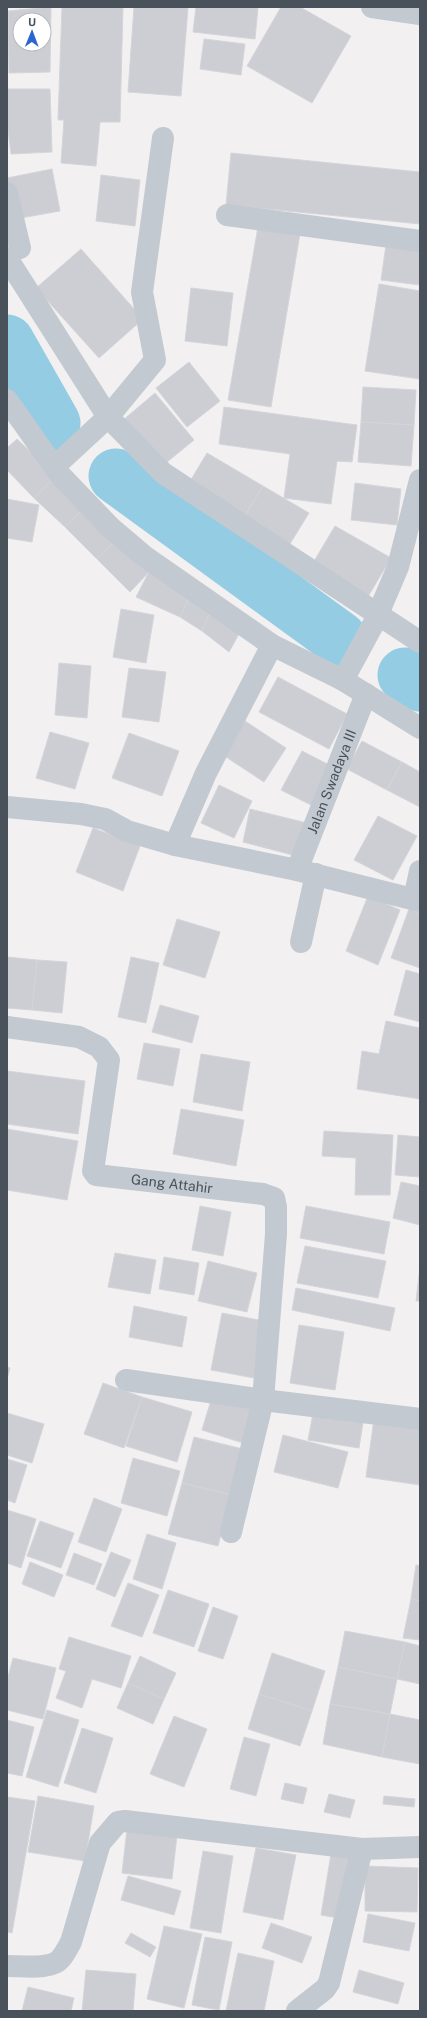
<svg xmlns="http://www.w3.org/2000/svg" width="427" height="2018" viewBox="0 0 427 2018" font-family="'Public Sans',sans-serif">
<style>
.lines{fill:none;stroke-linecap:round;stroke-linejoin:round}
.river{stroke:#94cce3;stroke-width:55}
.building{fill:#cdced3;stroke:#d4d5da;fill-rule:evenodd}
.minor{stroke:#c2c9d0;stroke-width:22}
.labels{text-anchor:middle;stroke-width:3.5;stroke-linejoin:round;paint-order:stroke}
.street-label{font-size:14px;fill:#49515b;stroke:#fff}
</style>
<rect width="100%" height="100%" fill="#f2f0f0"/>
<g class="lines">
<!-- river -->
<g class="river">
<path d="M7 342 53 423"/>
<path d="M116 476 340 639"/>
<path d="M405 675 420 684"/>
</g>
</g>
<!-- building -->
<g class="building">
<path d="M51 7 50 72 9 73 8 11ZM20 20H44V44H20Z"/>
<path d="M62 7H123L120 122H100L96 166 61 163 64 120H58Z"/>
<path d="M134 7H188L181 96 128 92Z"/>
<path d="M196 7H258L255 39 193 32Z"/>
<path d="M281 7H300L351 36 312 103 247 66Z"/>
<path d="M204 39 245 44 241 75 200 69Z"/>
<path d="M7 89H50L52 152 11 154 7 122Z"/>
<path d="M231 153 420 172V224L226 205Z"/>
<path d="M52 169 60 211 15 219 7 178Z"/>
<path d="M101 175 140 180 135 226 96 221Z"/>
<path d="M259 221 301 228 271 407 228 400Z"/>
<path d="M386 245 420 250V285L381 280Z"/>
<path d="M81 249 143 319 99 358 36 288Z"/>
<path d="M379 284 420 291V379L365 371Z"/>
<path d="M191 288 233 293 227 346 185 341Z"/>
<path d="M189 362 220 401 187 427 156 388Z"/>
<path d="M363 387 416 390 414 425 361 422Z"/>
<path d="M155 393 194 440 161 467 122 421Z"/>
<path d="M224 407 357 425 352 462 337 461 331 504 284 498 290 454 219 444Z"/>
<path d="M361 422 414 425 411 466 358 462Z"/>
<path d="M17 439 56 476 34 498 7 470V448Z"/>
<path d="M207 453 263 486 242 520 186 488Z"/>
<path d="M56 476 87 505 65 527 34 498Z"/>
<path d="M355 483 401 489 397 525 351 520Z"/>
<path d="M263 486 309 513 288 547 242 520Z"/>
<path d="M7 499 39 505 32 542 7 538Z"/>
<path d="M87 505 119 538 97 559 65 527Z"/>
<path d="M335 526 391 558 366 600 310 568Z"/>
<path d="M119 538 149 572 130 592 97 559Z"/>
<path d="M149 572 191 593 180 617 136 597Z"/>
<path d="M191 593 213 605 202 631 180 617Z"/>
<path d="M213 605 240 632 229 652 202 631Z"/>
<path d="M121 609 154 615 146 663 113 657Z"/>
<path d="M59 663 91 666 87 718 55 715Z"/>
<path d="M129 668 166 672 159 722 122 717Z"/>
<path d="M278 677 347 714 329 749 259 712Z"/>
<path d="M245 721 286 748 264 782 223 755Z"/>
<path d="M50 732 89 743 75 789 36 778Z"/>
<path d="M129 733 179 751 162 796 112 778Z"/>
<path d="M362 741 402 762 387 790 347 769Z"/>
<path d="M302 751 335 768 315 807 281 790Z"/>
<path d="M402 762 420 772V807L387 790Z"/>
<path d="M219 785 252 801 234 838 201 823Z"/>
<path d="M250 809 307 823 300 857 243 842Z"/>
<path d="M378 816 417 836 393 880 354 860Z"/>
<path d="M93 828 140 846 123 891 76 872Z"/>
<path d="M368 896 400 910 378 965 346 951Z"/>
<path d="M409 909 420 913V968L391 958Z"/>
<path d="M177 919 220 932 205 978 163 965Z"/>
<path d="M7 957 37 960 32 1010 7 1008Z"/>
<path d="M131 957 159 963 146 1023 118 1017Z"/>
<path d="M37 960 67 962 62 1013 32 1010Z"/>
<path d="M406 970 420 974V1022L394 1015Z"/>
<path d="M160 1005 199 1016 192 1043 152 1032Z"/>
<path d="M386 1021 420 1028V1099L357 1089 362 1051 379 1054Z"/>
<path d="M144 1043 180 1049 173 1086 137 1079Z"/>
<path d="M201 1054 250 1062 242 1111 193 1102Z"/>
<path d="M7 1071 85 1081 78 1134 7 1124Z"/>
<path d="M181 1109 244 1120 236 1166 173 1154Z"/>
<path d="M7 1129 78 1141 67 1200 7 1190Z"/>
<path d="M324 1131 393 1135 390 1195H355L356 1158 322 1156Z"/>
<path d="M398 1135 420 1137V1177L395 1175Z"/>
<path d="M401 1182 420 1186V1225L393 1218Z"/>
<path d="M200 1206 231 1212 223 1256 192 1250Z"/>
<path d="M306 1206 390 1222 384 1254 300 1238Z"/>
<path d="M305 1246 386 1261 378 1298 297 1283Z"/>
<path d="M115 1253 156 1260 150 1294 108 1287Z"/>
<path d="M164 1257 199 1263 194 1295 159 1289Z"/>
<path d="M208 1261 257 1273 247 1312 198 1301Z"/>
<path d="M420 1267V1301H416Z"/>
<path d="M296 1288 395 1308 390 1331 292 1310Z"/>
<path d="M134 1306 187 1317 182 1347 129 1337Z"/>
<path d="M222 1313 264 1321 254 1378 211 1370Z"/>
<path d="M299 1325 344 1332 335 1390 290 1383Z"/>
<path d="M7 1367 10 1368 7 1379Z"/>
<path d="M103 1383 142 1397 124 1448 84 1434Z"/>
<path d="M142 1397 192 1412 177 1462 126 1446Z"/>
<path d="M212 1397 254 1410 243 1443 202 1430Z"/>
<path d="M314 1408 364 1416 359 1448 308 1440Z"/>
<path d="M7 1413 44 1424 32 1463 7 1455Z"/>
<path d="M374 1419 420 1426V1485L366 1477Z"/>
<path d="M283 1435 348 1452 338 1488 274 1472Z"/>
<path d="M194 1437 243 1449 231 1495 182 1483Z"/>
<path d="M133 1458 180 1471 167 1516 121 1503Z"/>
<path d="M7 1459 27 1465 15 1503 7 1500Z"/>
<path d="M182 1483 231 1495 218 1546 168 1534Z"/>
<path d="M94 1498 122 1509 106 1552 78 1542Z"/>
<path d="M7 1510 36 1519 21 1568 7 1563Z"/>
<path d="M40 1521 74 1533 61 1568 27 1556Z"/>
<path d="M147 1534 176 1543 162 1589 133 1579Z"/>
<path d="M111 1552 131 1560 115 1597 96 1589Z"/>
<path d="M74 1553 102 1564 94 1585 66 1575Z"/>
<path d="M30 1562 63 1575 54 1597 22 1584Z"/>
<path d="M416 1565 420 1566V1601L411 1599Z"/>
<path d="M128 1583 159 1595 142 1637 111 1626Z"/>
<path d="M168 1590 209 1604 194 1647 153 1633Z"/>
<path d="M411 1599 420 1601V1640L403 1638Z"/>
<path d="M213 1607 238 1616 223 1659 198 1651Z"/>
<path d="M345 1631 405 1642 397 1679 338 1667Z"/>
<path d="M69 1637 131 1656 121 1688 92 1679 82 1708 56 1698 66 1671 59 1669Z"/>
<path d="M405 1642 420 1646V1684L397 1679Z"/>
<path d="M272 1653 325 1671 312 1711 259 1694Z"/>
<path d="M140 1656 176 1673 164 1699 128 1683Z"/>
<path d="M13 1658 56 1668 43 1719 7 1710V1681Z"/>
<path d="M338 1667 397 1679 390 1714 330 1704Z"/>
<path d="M128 1683 164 1699 153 1724 117 1708Z"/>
<path d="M259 1694 312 1711 300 1746 248 1729Z"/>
<path d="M330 1704 390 1714 382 1757 323 1744Z"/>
<path d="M47 1710 79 1720 58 1787 26 1777Z"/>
<path d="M390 1714 420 1720V1764L382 1757Z"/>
<path d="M174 1716 207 1729 184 1787 150 1774Z"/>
<path d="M7 1720 34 1727 22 1776 7 1773Z"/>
<path d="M82 1728 113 1738 96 1793 64 1783Z"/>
<path d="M244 1737 270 1744 256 1796 230 1789Z"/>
<path d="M285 1783 307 1788 303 1804 281 1799Z"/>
<path d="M329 1794 355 1800 350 1818 324 1812Z"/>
<path d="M38 1796 94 1806 85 1861 28 1852Z"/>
<path d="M384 1796 415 1799 414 1807 383 1804Z"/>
<path d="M7 1797 35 1801 12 1933 7 1932Z"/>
<path d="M127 1829 177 1835 172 1879 122 1873Z"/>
<path d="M256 1848 296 1855 283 1920 243 1912Z"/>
<path d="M203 1851 233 1856 221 1933 190 1928Z"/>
<path d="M331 1854 354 1858 344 1919 321 1915Z"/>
<path d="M365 1866 418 1868 417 1912 365 1911Z"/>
<path d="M128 1876 181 1891 174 1915 121 1900Z"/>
<path d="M368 1914 415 1923 409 1951 363 1942Z"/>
<path d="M271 1923 312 1937 302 1963 262 1948Z"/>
<path d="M164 1926 202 1934 184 2008 147 1999Z"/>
<path d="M131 1933 156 1947 150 1957 125 1943Z"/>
<path d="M205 1937 232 1942 219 2010 192 2005Z"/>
<path d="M238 1953 274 1961 264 2011H226Z"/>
<path d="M86 1970 136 1974 133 2011H82Z"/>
<path d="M359 1970 404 1983 398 2004 353 1992Z"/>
<path d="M28 1987 74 1998 71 2011H22Z"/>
</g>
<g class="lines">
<!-- minor -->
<g class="minor">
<path d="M372 7 420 14"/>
<path d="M7 193 20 248"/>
<path d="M227 215 420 241"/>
<path d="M7 258 108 417 163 473 420 642"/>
<path d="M7 400 60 475 111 528 144 556 272 645 343 680 420 728"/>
<path d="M55 466 108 417 155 360 142 292 163 138"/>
<path d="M343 680 375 621 398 567 420 480"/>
<path d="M7 807 81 814 105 819 127 831 175 845 297 870 420 901"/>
<path d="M175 845 206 773 272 645"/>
<path id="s1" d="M297 870 366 694"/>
<path d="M414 899 420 871"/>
<path d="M301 942 316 874"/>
<path id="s2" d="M7 1027 79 1037 99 1047 109 1060 93 1171 96 1175 263 1194 274 1198 276 1207V1234L263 1400 231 1532"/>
<path d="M126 1380 263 1400 420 1419"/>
<path d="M7 1966C22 1966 41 1969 55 1963 62 1960 67 1949 71 1942L100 1843 118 1822 125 1821 362 1849 420 1847"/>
<path d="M297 2011 325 1989 329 1983 362 1849"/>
</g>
</g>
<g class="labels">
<!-- street labels -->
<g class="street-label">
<text dy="5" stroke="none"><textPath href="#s1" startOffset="95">Jalan Swadaya III</textPath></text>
<text dy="5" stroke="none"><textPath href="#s2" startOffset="305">Gang Attahir</textPath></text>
</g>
</g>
<!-- border -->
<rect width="427" height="2018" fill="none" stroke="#49515b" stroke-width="16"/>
<!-- north arrow -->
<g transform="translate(32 32) rotate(1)"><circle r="19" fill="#ffffff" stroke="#b6b9bd"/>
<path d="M0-3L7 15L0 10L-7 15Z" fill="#2c65cf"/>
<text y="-6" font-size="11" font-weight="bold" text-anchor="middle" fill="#49515b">U</text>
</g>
</svg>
